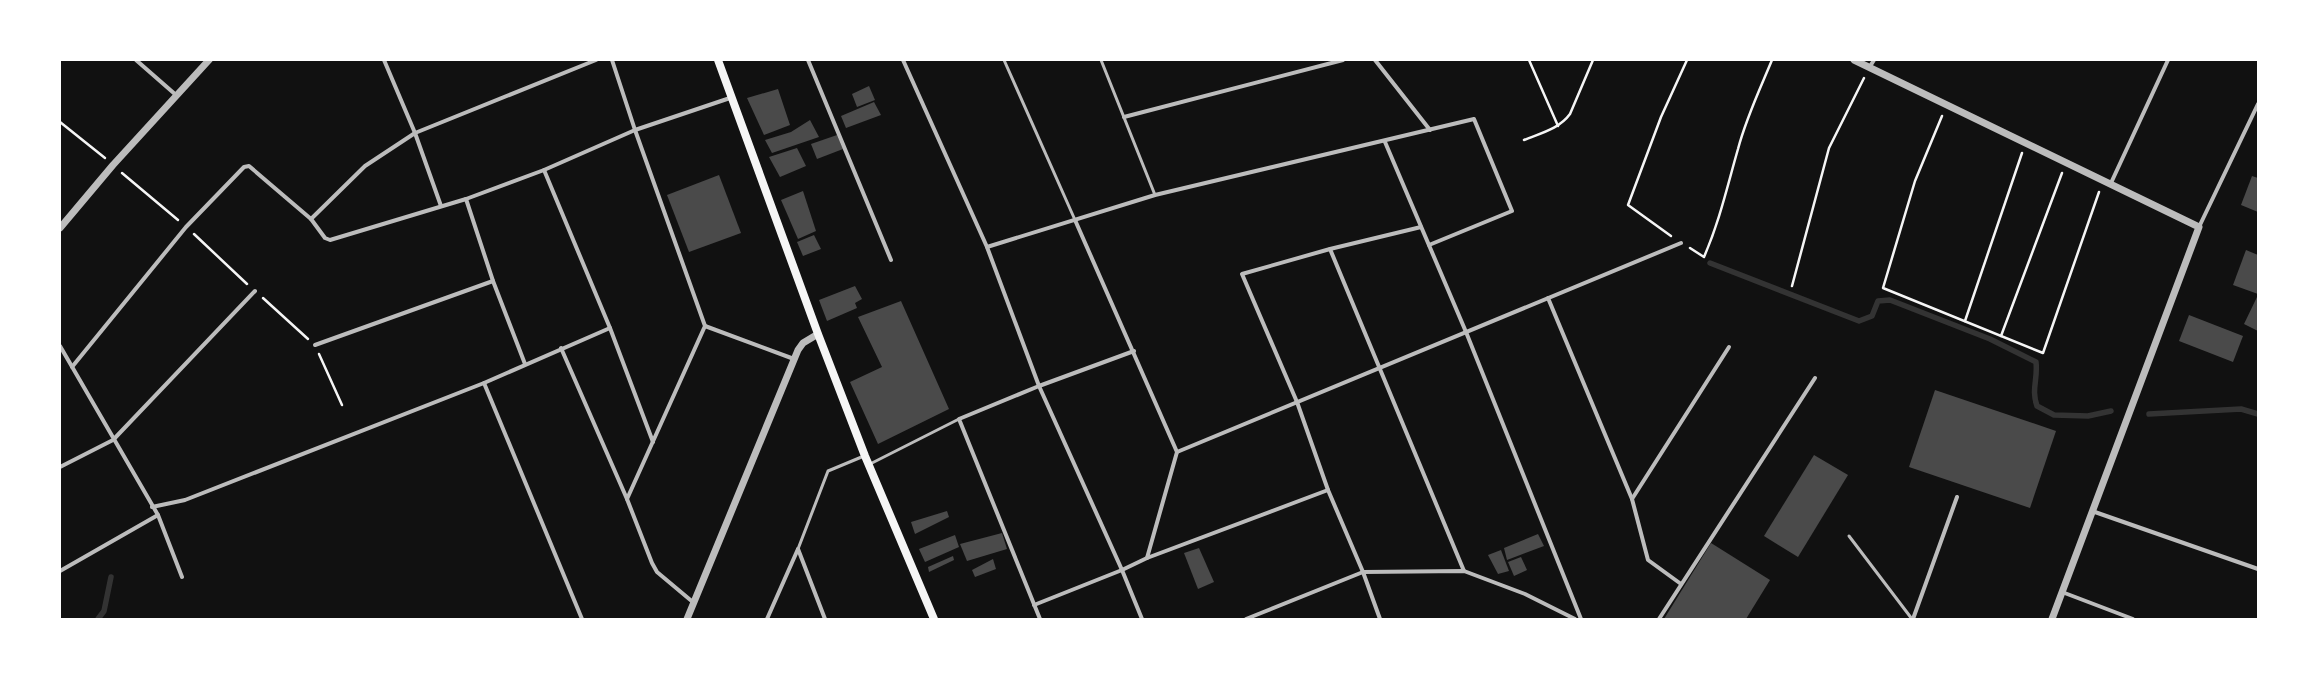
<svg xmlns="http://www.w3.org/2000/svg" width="2318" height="679" viewBox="0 0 2318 679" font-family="'Source Serif 4',serif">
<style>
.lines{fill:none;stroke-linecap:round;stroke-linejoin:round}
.stream{stroke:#333;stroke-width:5.5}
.building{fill:#4a4a4a}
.path{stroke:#f5f5f5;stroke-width:2.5}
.service{stroke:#bcbcbc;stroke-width:3}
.minor{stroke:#bcbcbc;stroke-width:4}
.tertiary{stroke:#bcbcbc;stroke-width:7}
.secondary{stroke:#f5f5f5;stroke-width:8}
</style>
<rect width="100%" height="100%" fill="#111"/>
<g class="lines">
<!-- stream -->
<g class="stream">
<path d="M1710 263 1859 321 1872 316 1878 301 1890 300 1990 339 2036 362C2038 380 2031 389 2037 406L2054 415 2088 416 2111 411"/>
<path d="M2149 414 2241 409 2258 414"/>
<path d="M98 619 104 611 111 577"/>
</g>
</g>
<!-- building -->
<g class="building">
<path d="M869 86 875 100 857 107 852 94Z"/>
<path d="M778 89 790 125 764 135 747 98Z"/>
<path d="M874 102 881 115 846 128 841 116Z"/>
<path d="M810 120 819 137 772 153 765 140 791 132Z"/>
<path d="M837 135 843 149 817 159 811 144Z"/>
<path d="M797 148 806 166 780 177 769 157Z"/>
<path d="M719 175 741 233 689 252 667 195Z"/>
<path d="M2252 176 2258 178V212L2241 205Z"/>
<path d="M803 191 816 231 798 239 781 200Z"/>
<path d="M814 235 821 249 803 256 797 242Z"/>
<path d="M2246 250 2258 255V294L2233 285Z"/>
<path d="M855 286 862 299 855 303 857 308 827 321 819 300Z"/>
<path d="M2257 297H2258V331L2244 324Z"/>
<path d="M901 301 949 409 878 444 850 382 882 367 858 317Z"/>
<path d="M2189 315 2243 336 2233 362 2179 341Z"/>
<path d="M1935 390 2056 431 2030 508 1909 467Z"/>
<path d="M1814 455 1848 475 1798 557 1764 536Z"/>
<path d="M947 511 949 517 915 534 911 522Z"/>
<path d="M1002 533 1007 549 967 561 960 544Z"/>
<path d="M1538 534 1544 546 1507 560 1504 548Z"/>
<path d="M955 535 959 547 925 562 919 549Z"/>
<path d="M1711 543 1770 580 1746 619H1664Z"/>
<path d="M1199 548 1214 582 1198 589 1184 553Z"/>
<path d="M1501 550 1509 571 1498 574 1488 555Z"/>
<path d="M953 556 954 560 929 572 928 567Z"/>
<path d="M1521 557 1527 570 1514 576 1508 562Z"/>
<path d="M993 559 996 569 975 577 972 570Z"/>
</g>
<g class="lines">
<!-- path -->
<g class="path">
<path d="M1529 60 1558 126"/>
<path d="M1942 116 1915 181 1883 288 2043 353 2099 192"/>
<path d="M60 122 105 158"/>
<path d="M1524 140C1541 133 1559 129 1570 114L1593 60"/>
<path d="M122 173 178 220"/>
<path d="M194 234 247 284"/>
<path d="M1671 236 1628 205 1661 117 1687 60"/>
<path d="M1690 248 1704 257C1720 220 1727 187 1738 149 1746 118 1760 89 1772 60"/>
<path d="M1792 286 1829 148 1864 78"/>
<path d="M263 298 308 339"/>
<path d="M1965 321 2022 153"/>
<path d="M2001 336 2062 173"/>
<path d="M319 354 342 405"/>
</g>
<!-- service -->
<g class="service">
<path d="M1004 60 1075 220"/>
<path d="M1101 60 1155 195"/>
<path d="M870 464 959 419"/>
<path d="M1849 536 1912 619"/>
<path d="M798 549 828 471 864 456"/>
</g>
<!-- minor -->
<g class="minor">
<path d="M136 60 176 95"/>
<path d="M384 60 415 133 441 206"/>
<path d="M612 60 635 130 705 326 627 499"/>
<path d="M808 60 891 260"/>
<path d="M903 60 987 247 1039 386 1122 570 1142 619"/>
<path d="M1375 60 1430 130"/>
<path d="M1869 68 1874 60"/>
<path d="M1124 117 1343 60"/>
<path d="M1385 142 1466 332 1581 619"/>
<path d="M544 170 610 328 653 442"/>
<path d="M2111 183 2168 60"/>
<path d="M466 199 493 281 525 364"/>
<path d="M311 219 365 166 415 133 596 60"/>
<path d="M1075 220 1177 452 1147 558"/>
<path d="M2199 227 2258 104"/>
<path d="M987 247 1155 195 1474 119 1512 211 1429 245"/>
<path d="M1330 249 1464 571"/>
<path d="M1548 298 1632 499 1648 560 1681 584"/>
<path d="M705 326 794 359"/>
<path d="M315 345 493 281"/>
<path d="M60 346 158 515 182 577"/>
<path d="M561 348 627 499 652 563 657 572 694 603"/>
<path d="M72 367 186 227 244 167 249 166 311 219 325 238 330 240 466 199 544 170 635 130 730 98"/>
<path d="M484 383 582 619"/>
<path d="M1177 452 1681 243"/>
<path d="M60 467 113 440 255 291"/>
<path d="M1632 499 1729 347"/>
<path d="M152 507 185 500 484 383 610 328"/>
<path d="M2092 511 2258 569"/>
<path d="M798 549 825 619"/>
<path d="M60 571 158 515"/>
<path d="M2062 592 2133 619"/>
<path d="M1034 605 1122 570 1147 558 1328 490"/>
<path d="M767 619 798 549"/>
<path d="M1040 619 959 419 1039 386 1134 351"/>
<path d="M1246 619 1363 572 1464 571 1525 594 1575 619"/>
<path d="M1380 619 1363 572 1328 490 1297 402 1242 274 1330 249 1421 227"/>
<path d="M1659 619 1815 378"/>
<path d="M1913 619 1957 497"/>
</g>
<!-- tertiary -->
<g class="tertiary">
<path d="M1854 60 2199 227 2052 619"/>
<path d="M60 228 113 165 209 60"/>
<path d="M687 619 798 350 803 343 818 334"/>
</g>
<!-- secondary -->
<path class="secondary" d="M718 60 818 334 865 456 934 619"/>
</g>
<!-- border -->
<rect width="2318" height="679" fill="none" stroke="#ffffff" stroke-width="122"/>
</svg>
